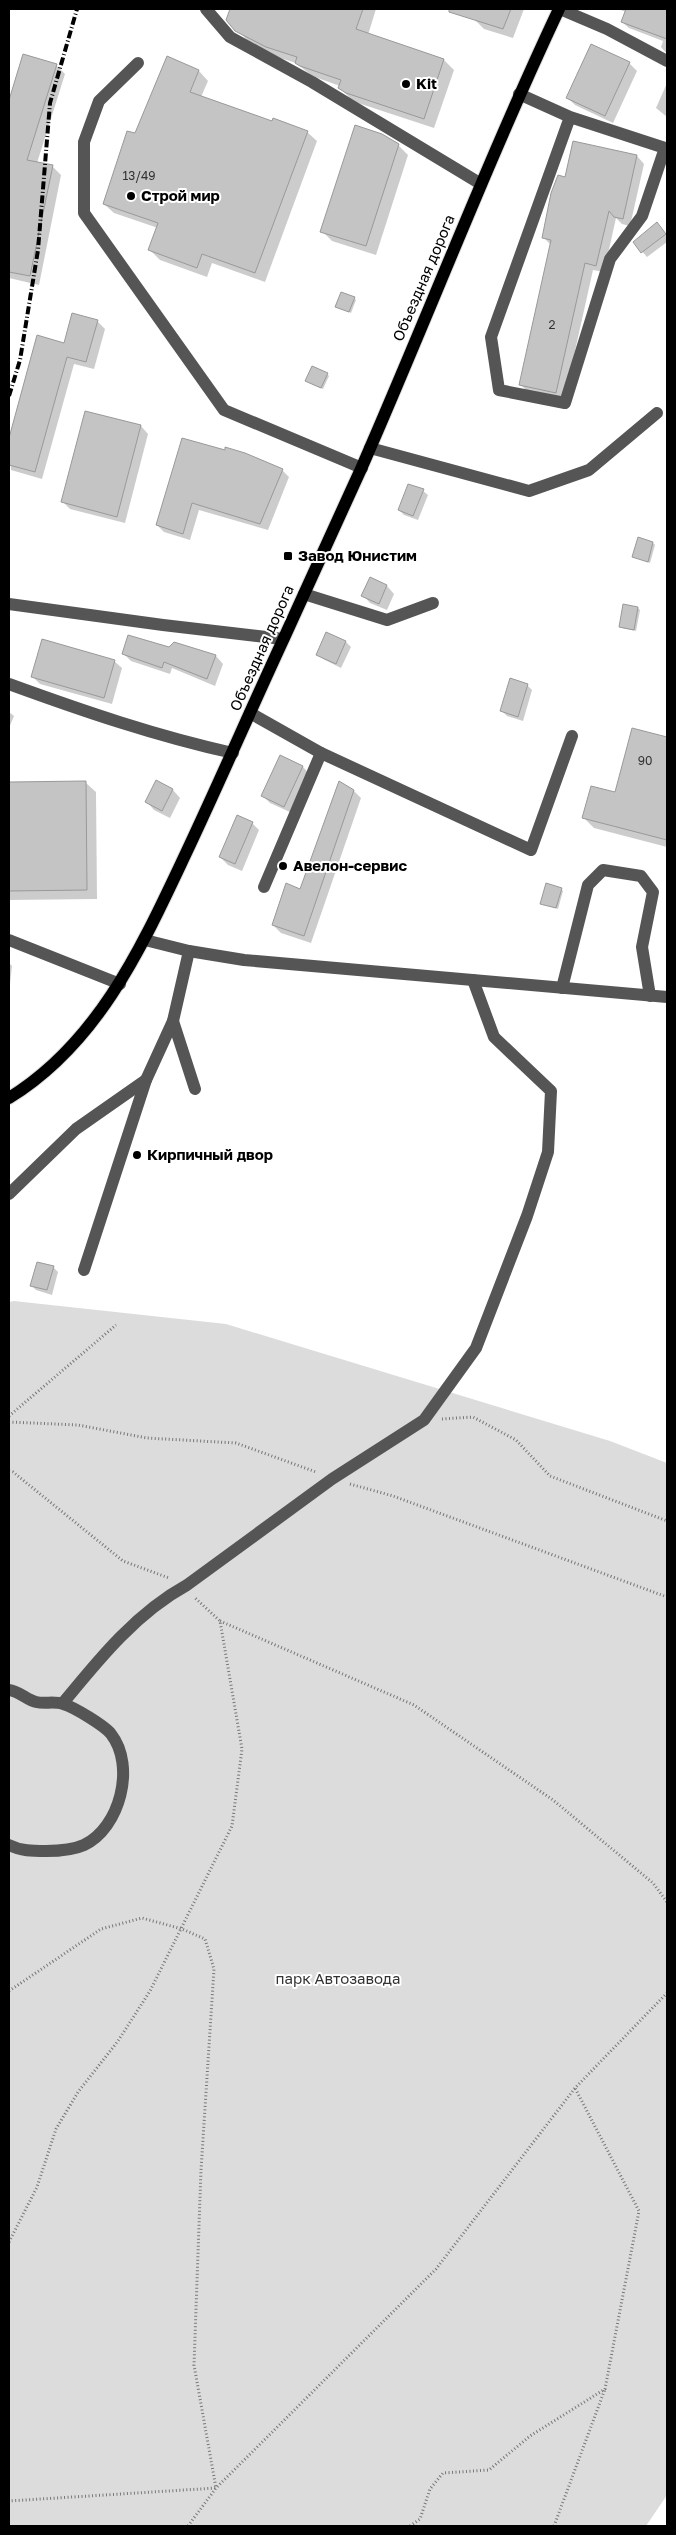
<svg xmlns="http://www.w3.org/2000/svg" width="676" height="2535" viewBox="0 0 676 2535" font-family="'Golos Text',sans-serif">
<style>
.green{fill:#dcdcdc}
.shadow{fill:#0003}
.building{fill:#c4c4c4;stroke:#999}
.lines{fill:none;stroke-linecap:round;stroke-linejoin:round}
.major-casing{stroke:#dbdbdb;stroke-width:14}
.path{stroke:#777;stroke-width:3;stroke-dasharray:1 2.5;stroke-linecap:butt}
.minor{stroke:#555;stroke-width:12}
.major{stroke:#000;stroke-width:12}
.rail{stroke:#000;stroke-width:4;stroke-dasharray:8 2.5 1 2.5;stroke-linecap:butt}
.poi-dot{fill:#000;stroke:#fff;stroke-width:2}
.labels{text-anchor:middle;stroke-width:4;stroke-linejoin:round;paint-order:stroke}
.number-label{font-size:12px;fill:#313131}
.poi-label{font-size:15px;font-weight:bold;fill:#000;stroke:#fff;text-anchor:start}
.street-label{font-size:15px;fill:#000;stroke:#fff}
.park-label{font-size:15px;fill:#333;stroke:#fff}
</style>
<rect width="100%" height="100%" fill="#fff"/>
<!-- green -->
<path class="green" d="M14 1301 226 1324 610 1441 667 1463V2495L646 2526H9V1302Z"/>
<!-- shadow -->
<g class="shadow">
<path d="M232 9H376L368 35 444 60 454 70 434 128 358 103 350 98 340 88V86L312 76 296 63 277 57 247 40 228 20Z"/>
<path d="M472 9H524L513 38 484 29 474 19 476 12Z"/>
<path d="M618 9H667V54L661 47 663 41 629 28 622 22 626 12Z"/>
<path d="M629 63 637 71 613 123 575 105 567 97Z"/>
<path d="M56 65 65 74 37 163 52 166 61 175 39 285 9 278V152L24 78Z"/>
<path d="M199 71 208 81 201 97 272 123 307 132 317 141 265 282 212 263 207 277 160 260 150 250 158 228 114 213 104 204 136 135Z"/>
<path d="M667 83V117L656 108Z"/>
<path d="M398 145 408 155 376 255 332 241 322 231Z"/>
<path d="M637 156 644 164 630 226 622 224 616 218 604 272 593 270 564 400 528 392 520 384 551 245 543 237 566 178Z"/>
<path d="M662 229 667 236V242L647 257 634 242Z"/>
<path d="M354 298 356 300 351 313 337 307Z"/>
<path d="M97 321 105 329 94 369 74 364 42 479 11 470 9 442 38 337 65 344Z"/>
<path d="M327 374 329 376 323 389 309 383Z"/>
<path d="M86 412 141 426 148 434 125 523 70 509 63 502Z"/>
<path d="M183 439 282 470 289 477 268 530 199 510 190 540 164 532 157 525Z"/>
<path d="M423 491 428 495 418 520 404 515 399 510Z"/>
<path d="M653 543 655 545 650 563 634 557Z"/>
<path d="M370 579 387 586 394 594 387 610 370 603 363 595Z"/>
<path d="M638 608 640 610 636 631 622 628 620 626Z"/>
<path d="M327 634 346 642 351 647 341 668 323 659 318 654Z"/>
<path d="M174 644 216 656 223 664 215 686 172 668 170 674 131 661 124 654 170 649Z"/>
<path d="M114 661 122 668 112 704 40 684 33 677Z"/>
<path d="M527 685 532 690 523 721 507 716 502 711Z"/>
<path d="M9 712 14 716 9 728Z"/>
<path d="M633 729 667 738V847L594 828 584 818 616 794Z"/>
<path d="M281 757 303 767 310 775 292 813 270 803 262 795Z"/>
<path d="M157 782 173 790 180 798 170 818 154 810 147 802Z"/>
<path d="M9 783H86L96 792 97 899 9 900Z"/>
<path d="M354 791 361 798 311 943 281 933 273 925 301 890Z"/>
<path d="M252 823 259 830 242 871 228 865 220 857Z"/>
<path d="M561 889 563 891 558 909 542 903Z"/>
<path d="M9 963 12 966 10 984H9Z"/>
<path d="M53 1267 58 1272 52 1295 36 1290 31 1285Z"/>
</g>
<!-- building -->
<g class="building">
<path d="M230 9H363L356 29 444 59 424 119 346 93 338 88 341 80 300 66 295 63 297 57 266 47 235 31 226 20Z"/>
<path d="M449 9H511L503 29 449 12Z"/>
<path d="M626 9H667V39L621 22Z"/>
<path d="M591 44 630 62 605 116 566 98Z"/>
<path d="M23 54 57 64 27 160 53 165 30 276 9 272V100Z"/>
<path d="M167 56 199 70 190 92 272 121 273 118 308 131 255 273 202 254 197 268 148 250 158 223 103 204 127 131 135 133Z"/>
<path d="M355 125 382 134 399 144 366 246 320 232Z"/>
<path d="M573 141 637 155 623 219 614 217 609 211 596 266 585 263 556 393 519 385 551 240 542 238 551 193 558 175 565 177Z"/>
<path d="M657 222 666 234 641 253 633 242Z"/>
<path d="M341 292 355 297 349 312 335 307Z"/>
<path d="M72 313 98 320 86 362 67 357 35 472 9 465V438L37 335 64 343Z"/>
<path d="M312 366 328 373 321 388 305 381Z"/>
<path d="M85 411 141 425 117 517 61 502Z"/>
<path d="M182 438 225 450V447L245 453 283 469 260 524 192 503 183 534 156 525Z"/>
<path d="M408 484 424 489 413 516 398 510Z"/>
<path d="M638 537 653 542 648 562 632 557Z"/>
<path d="M370 577 387 585 379 604 361 596Z"/>
<path d="M623 604 638 607 634 630 619 627Z"/>
<path d="M326 632 346 641 336 664 316 655Z"/>
<path d="M128 635 169 647 174 642 216 655 207 679 164 662 162 668 122 654Z"/>
<path d="M42 639 115 660 104 698 31 677Z"/>
<path d="M510 678 528 684 518 717 500 711Z"/>
<path d="M632 728 667 737V840L582 818 591 786 615 792Z"/>
<path d="M280 755 303 766 284 807 261 796Z"/>
<path d="M156 780 173 789 162 811 145 802Z"/>
<path d="M86 781 87 890 9 891V782Z"/>
<path d="M339 781 354 790 304 936 272 925 286 883 300 889Z"/>
<path d="M237 815 253 822 235 864 219 857Z"/>
<path d="M546 883 562 888 556 908 540 904Z"/>
<path d="M37 1262 54 1266 47 1290 30 1286Z"/>
</g>
<g class="lines">
<defs>
<path id="major" d="M9 1098C100 1042 143 944 187 851 220 781 251 709 284 638 310 581 336 525 361 469 428 316 488 160 559 9"/>
</defs>
<!-- major casing -->
<use href="#major" class="major-casing"/>
<!-- path -->
<g class="path">
<path d="M9 1416 116 1325"/>
<path d="M442 1419 473 1417 516 1440 550 1476 667 1521"/>
<path d="M9 1422 78 1425 147 1438 236 1443 316 1472"/>
<path d="M9 1471 13 1472 123 1561 169 1578"/>
<path d="M350 1484 393 1496 667 1597"/>
<path d="M220 1621 414 1705 553 1800 653 1883 667 1902"/>
<path d="M9 1991 101 1929 142 1918 182 1929 205 1939 214 1969 201 2170 194 2365 216 2488 9 2501"/>
<path d="M9 2242 37 2187 56 2129 78 2092 118 2041 150 1991 232 1826 242 1749 220 1621 194 1597"/>
<path d="M188 2526 216 2488 436 2269 575 2088 667 1993"/>
<path d="M410 2526 420 2519 430 2489 443 2473 489 2470 530 2436 605 2389 639 2211 575 2088"/>
<path d="M554 2526 605 2389"/>
</g>
<!-- minor -->
<g class="minor">
<path d="M206 9 230 37 312 82 481 184"/>
<path d="M560 9 607 29 667 61"/>
<path d="M138 63 99 101 84 142V213L224 410 362 468"/>
<path d="M519 94 570 117 491 337 499 390 565 403 610 259 642 216 665 148 570 117"/>
<path d="M370 448 529 491 589 470 657 413"/>
<path d="M304 594 387 620 433 603"/>
<path d="M9 604 163 625 283 639"/>
<path d="M9 684C83 711 156 736 233 753"/>
<path d="M250 713 321 753 531 850 572 736"/>
<path d="M264 887 321 753"/>
<path d="M9 940 120 984"/>
<path d="M145 940 189 951 244 960 667 997"/>
<path d="M562 988 588 885 603 870 641 876 653 892 642 947 650 996"/>
<path d="M173 1021 195 1089"/>
<path d="M9 1194 76 1129 146 1080"/>
<path d="M84 1270 146 1080 173 1021 189 951"/>
<path d="M9 1690C19 1691 27 1700 36 1702 45 1704 55 1701 63 1704 74 1707 105 1726 111 1734 136 1766 120 1828 84 1845 73 1850 57 1851 46 1851 32 1851 21 1851 9 1845"/>
<path d="M63 1703C99 1659 136 1613 187 1585L332 1479 424 1420 476 1348 527 1216 548 1152 551 1091 494 1037 473 980"/>
</g>
<!-- major -->
<use href="#major" class="major"/>
<!-- rail -->
<path class="rail" d="M9 396 20 360 38 250 50 103 77 9"/>
</g>
<!-- markers -->
<g class="poi-dot">
<circle cx="406" cy="84" r="5"/>
<circle cx="131" cy="196" r="5"/>
<rect x="283" y="551" width="10" height="10" rx="2.5"/>
<circle cx="283" cy="866" r="5"/>
<circle cx="137" cy="1155" r="5"/>
</g>
<g class="labels">
<!-- number labels -->
<g class="number-label">
<text x="139" y="180">13/49</text>
<text x="552" y="329">2</text>
<text x="645" y="765">90</text>
</g>
<!-- poi labels -->
<g class="poi-label">
<text x="416" y="89">Kit</text>
<text x="141" y="201">Строй мир</text>
<text x="298" y="561">Завод Юнистим</text>
<text x="293" y="871">Авелон-сервис</text>
<text x="147" y="1160">Кирпичный двор</text>
</g>
<!-- street labels -->
<g class="street-label">
<text transform="translate(424 278) rotate(-67)" y="5">Объездная дорога</text>
<text transform="translate(262 648) rotate(-66)" y="5">Объездная дорога</text>
</g>
<!-- park labels -->
<g class="park-label">
<text x="338" y="1984">парк Автозавода</text>
</g>
</g>
<!-- border -->
<rect width="676" height="2535" fill="none" stroke="#000000" stroke-width="20"/>
</svg>
